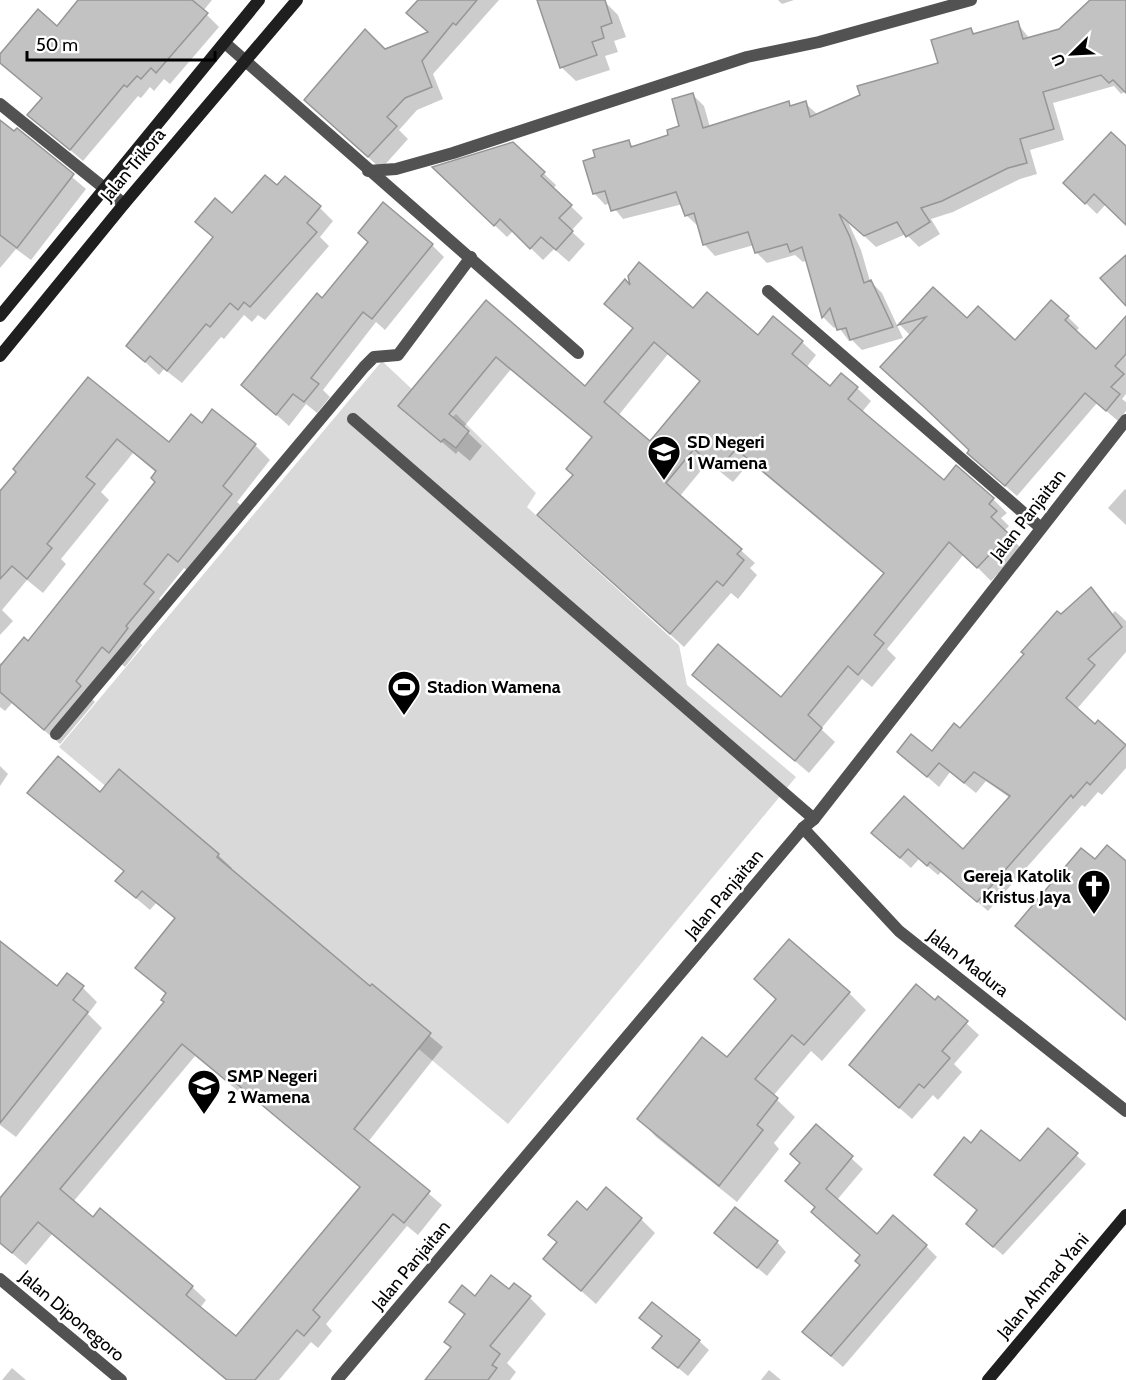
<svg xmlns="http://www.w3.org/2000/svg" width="1126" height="1380" viewBox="0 0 1126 1380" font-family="Cabin,sans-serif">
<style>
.green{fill:#d9d9d9}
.shadow{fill:#0003;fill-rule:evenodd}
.building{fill:#c2c2c2;stroke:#969696;stroke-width:1.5;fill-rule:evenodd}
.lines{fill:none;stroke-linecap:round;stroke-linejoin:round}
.lane{stroke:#525252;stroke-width:12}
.street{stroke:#525252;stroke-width:12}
.secondary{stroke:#1f1f1f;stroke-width:12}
.labels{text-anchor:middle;stroke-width:5;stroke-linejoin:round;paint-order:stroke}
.street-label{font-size:18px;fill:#000;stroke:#fff}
.poi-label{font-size:18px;font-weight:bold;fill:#000;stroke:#fff;text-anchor:start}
</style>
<rect width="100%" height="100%" fill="#fff"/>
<!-- green -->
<path class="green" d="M382 361 447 422 456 414 536 493 527 507 679 645 687 685 796 777 508 1124 59 747Z"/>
<!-- shadow -->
<g class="shadow">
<path d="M80 0H212L203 11 219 27 170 84 164 79 154 91 150 87 141 98 138 96 83 161 29 115 43 99 0 61V56L57 28Z"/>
<path d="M420 0H499L433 74 443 99 417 110 399 130 408 139 381 169 319 112 385 51 429 33 408 13Z"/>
<path d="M539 0 604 1 618 15 626 37 614 41 618 52 605 56 610 70 576 81 561 67Z"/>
<path d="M778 0H794L782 4Z"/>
<path d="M1091 0H1126V91L1121 94 1114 86 1053 103 1064 140 1030 150 1037 174 1020 179 953 212 931 219 940 234 919 247 906 234 876 247 847 220 861 250 870 281 882 293 903 338 862 350 852 340 849 341 837 325 834 328 823 317 807 260 803 262 795 255 767 263 756 252 754 245 715 256 704 244 698 226 686 215 683 204 623 219 610 203 605 205 594 193 628 142 634 147 670 136 681 127 693 95 704 106 710 127 788 103 792 107 805 103 817 114 939 64 971 29 976 35 1017 23 1030 39 1060 30Z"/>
<path d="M0 122 14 134 17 130 86 189 31 260 16 249 0 268Z"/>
<path d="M513 144 556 185 553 189 583 218 571 231 585 244 569 262 554 249 543 260 513 231 507 237 447 180Z"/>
<path d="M1126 148V223L1106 204 1097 214 1068 186Z"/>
<path d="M320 208 333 221 320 237 329 246 265 320 258 315 252 322 244 315 224 339 221 337 182 383 164 369 159 375 128 346 214 238 197 222 232 215Z"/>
<path d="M432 245 444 257 385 330 376 322 323 390 330 397 317 413 306 404 289 426 243 385 323 300Z"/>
<path d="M633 289 694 310 758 337 802 342 816 355 806 368 830 388H857L871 401 862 412 944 482 993 499 1007 513 1001 518 1009 526 1004 531 1022 549 991 581 964 554 887 649 896 658 872 687 862 679 821 729 835 742 809 773 694 675 781 699 884 574 750 462 733 482 708 462 680 496 755 563 750 568 757 575 738 599 731 593 684 647 553 528 593 439 511 369 463 428 482 446 470 461 458 451 456 454 400 406 486 302 585 388 634 329 606 304ZM668 354 701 382 650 443 618 416Z"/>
<path d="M933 289 967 320 1016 342 1068 317 1079 328 1075 332 1097 351 1126 318V394L1122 399 1126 402V411L1118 421 1097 403 1017 496 980 464 971 450 911 336 900 325Z"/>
<path d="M88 379 169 444 202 425 255 445 270 460 237 502 246 510 194 576 184 568 159 599 168 608 140 642 142 645 125 667 118 661 90 697 95 702 60 744 12 703 5 711 0 707V663L3 665 28 643 157 482V473L133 453 101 492 109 500 61 559 66 564 43 593 27 580 2 610 13 621 0 635V494Z"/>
<path d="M1125 489 1126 490V525L1108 508Z"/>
<path d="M1101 600 1112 614 1115 611 1126 621V652L1076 710 1095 726 1098 722 1126 747V768L1102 795 1098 792 1085 807 1082 805 988 911 942 871 938 875 919 859 911 868 883 843 963 851 1010 798 986 781 976 793 950 772 939 787 899 752 933 753 960 730 1061 616Z"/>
<path d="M0 766 8 774 0 786Z"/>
<path d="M29 793 100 794 218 855 232 868 230 870 443 1047 368 1142 442 1205 418 1235 407 1226 326 1324 332 1331 318 1348 311 1342 279 1380H226L52 1234 26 1265 0 1243V1212L166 1002 167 995 137 968 175 919 156 903 150 910 131 894 117 881 125 872ZM195 1056 243 1095 246 1092 361 1188 236 1338 200 1308 206 1300 192 1287 100 1211 93 1219 73 1202Z"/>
<path d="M0 943 57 989 82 987 97 1002 88 1014 102 1028 16 1137 0 1125Z"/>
<path d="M756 979 849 993 866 1010 822 1061 811 1051 773 1096 795 1117 774 1143 779 1149 737 1202 656 1137 639 1119 727 1059 777 1000Z"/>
<path d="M939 998 979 1035 954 1064 962 1072 938 1100 933 1095 912 1119 864 1077Z"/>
<path d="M816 1126 863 1169 837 1200 878 1236 926 1246 937 1257 843 1367 815 1343 861 1265V1255L817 1208 802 1164Z"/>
<path d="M1048 1130 1086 1164 1003 1255 977 1233 978 1211 936 1175 972 1145 1020 1163Z"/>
<path d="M587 1212 641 1219 655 1233 596 1304 545 1259Z"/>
<path d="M716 1233 777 1242 786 1252 767 1276Z"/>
<path d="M509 1291 530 1298 546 1314 507 1363 516 1372 510 1380H427L452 1348 465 1316 451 1302Z"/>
<path d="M641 1318 699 1341 709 1350 688 1376 654 1348 663 1337Z"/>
<path d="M12 1368 26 1380H2Z"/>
<path d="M769 1370 781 1380H761Z"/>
</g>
<!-- building -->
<g class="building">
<path d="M78 0H192L208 13 156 73 151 68 141 79 137 76 127 87 124 85 70 150 27 115 42 98 0 63V54L38 9 57 26Z"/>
<path d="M418 0H477L456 25 453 23 422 61 432 87 405 98 387 117 397 126 368 157 304 100 365 29 385 49 428 32 406 13Z"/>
<path d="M537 0H605L612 23 601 27 604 38 592 42 597 55 560 68Z"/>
<path d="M1090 0H1126V93L1113 80 1109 83 1101 75 1043 92 1054 129 1020 139 1027 163 1008 168 942 201 921 208 930 222 906 237 897 222 864 236 839 214 850 237 864 283 871 280 893 327 850 340 846 328 837 330 830 308 822 318 802 247 790 252 787 244 755 253 748 232 703 245 694 213 685 216 676 192 611 211 605 191 593 194 583 161 595 157 593 150 629 140 631 147 668 135 667 130 679 126 672 99 693 93 703 128 789 101 790 106 806 101 810 117 860 95 857 86 938 63 931 40 971 28 973 34 1018 21 1023 39 1059 29Z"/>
<path d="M0 120 14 131 17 128 74 174 17 248 0 235Z"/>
<path d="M1111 132 1126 146V225L1094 194 1085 204 1063 183Z"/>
<path d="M513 142 545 172 541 176 572 205 559 218 573 231 556 250 541 237 530 249 500 219 494 226 432 167Z"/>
<path d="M265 175 277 185 285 176 321 206 307 223 317 232 250 307 244 302 238 310 230 303 210 327 206 324 167 371 150 356 145 362 126 346 213 237 195 222 215 198 232 213Z"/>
<path d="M383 202 433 244 372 319 363 312 311 378 319 384 304 402 293 394 276 415 241 385 317 293 322 298 368 242 358 233Z"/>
<path d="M1126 255V306L1100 278Z"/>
<path d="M639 262 693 308 707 292 758 335 773 316 803 341 792 354 830 386 841 373 858 387 848 399 944 480 956 465 994 498 989 504 997 511 991 517 1009 534 977 568 949 542 874 635 884 643 858 675 848 666 808 715 822 728 795 761 692 675 718 644 781 697 884 573 736 449 718 470 694 449 666 483 742 549 737 554 744 560 723 586 717 581 670 634 537 515 573 475 566 469 592 437 496 357 449 414 469 431 456 448 444 439 441 442 398 406 486 300 585 386 633 328 604 304 625 279 630 285 628 276ZM654 342 700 381 650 441 604 402Z"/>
<path d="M933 287 967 318 978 306 1015 340 1051 300 1069 316 1065 320 1096 349 1126 316V354L1115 366 1124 374 1111 387 1120 394 1106 411 1085 393 1005 486 967 453 969 450 924 407 880 367 926 317 898 325Z"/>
<path d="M88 377 169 442 191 414 202 423 212 409 256 444 223 486 232 494 178 562 168 554 144 584 154 592 126 626 128 628 109 653 102 647 76 681 81 686 44 730 0 692V666L24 637 28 641 155 482 151 478 156 471 117 439 86 477 95 484 47 544 52 548 27 579 12 566 0 579V491L16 472 13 469Z"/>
<path d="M1091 587 1122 627 1088 659 1095 665 1066 698 1095 724 1098 720 1126 745 1090 785 1087 782 1073 798 1071 795 977 902 930 862 927 866 908 849 900 858 871 833 904 796 963 849 1010 796 974 772 964 783 939 763 927 777 897 752 911 734 932 751 954 723 960 728 1024 654 1021 652 1057 611 1061 614Z"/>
<path d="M58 756 100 792 119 769 219 854 217 857 370 986 372 984 431 1033 354 1129 430 1191 404 1223 393 1214 313 1310 320 1317 304 1336 297 1330 255 1380H227L38 1222 12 1253 0 1243V1198L164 1002 161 1000 166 993 135 968 175 918 142 891 136 898 115 881 124 871 27 793ZM182 1044 229 1083 232 1080 360 1187 236 1336 186 1295 193 1286 100 1208 93 1217 60 1189Z"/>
<path d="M1107 845 1126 861V1020L1015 926 1081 848 1095 859Z"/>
<path d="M789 939 850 992 804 1045 792 1035 755 1079 778 1098 757 1125 763 1130 719 1186 637 1119 702 1037 727 1057 776 999 754 979Z"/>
<path d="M0 941 57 986 67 973 84 986 73 1000 88 1012 0 1123Z"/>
<path d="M916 984 935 1000 938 996 968 1021 942 1051 950 1058 924 1088 919 1084 899 1108 849 1065Z"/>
<path d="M816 1124 853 1156 826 1189 877 1234 893 1215 927 1245 831 1356 802 1332 860 1265 855 1261 860 1255 811 1212 815 1207 785 1181 800 1163 790 1154Z"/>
<path d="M1048 1128 1078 1153 993 1247 966 1224 977 1210 934 1175 964 1137 971 1143 981 1130 1020 1161Z"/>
<path d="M606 1187 642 1218 581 1291 543 1259 557 1242 548 1235 577 1201 587 1210Z"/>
<path d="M735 1207 778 1241 757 1268 714 1233Z"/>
<path d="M491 1275 509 1289 514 1283 531 1296 490 1346 500 1354 492 1365 497 1368 488 1380H425L451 1347 444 1342 465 1314 449 1302 462 1285 475 1296Z"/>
<path d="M652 1302 700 1340 678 1368 652 1348 662 1336 639 1318Z"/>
</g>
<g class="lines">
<!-- lane -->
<path class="lane" d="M353 419 814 819"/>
<!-- street -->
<g class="street">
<path d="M225 43 578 353"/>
<path d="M0 104 124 204"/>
<path d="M368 171 396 169 453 153 747 57 819 42 971 0"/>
<path d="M768 291 1041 528"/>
<path d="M56 734 364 367 374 357 398 355 471 257"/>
<path d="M803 828 899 931 1126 1111"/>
<path d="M0 1279 121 1380"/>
<path d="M337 1380 803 828 814 819 1126 420"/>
</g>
<!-- secondary -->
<g class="secondary">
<path d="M0 316 259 0"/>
<path d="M0 356 124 204 297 0"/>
<path d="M988 1380 1126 1215"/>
</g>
</g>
<!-- icons -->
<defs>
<symbol id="school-pin" viewBox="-11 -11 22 30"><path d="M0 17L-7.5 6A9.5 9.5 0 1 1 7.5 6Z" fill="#000" stroke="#fff"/><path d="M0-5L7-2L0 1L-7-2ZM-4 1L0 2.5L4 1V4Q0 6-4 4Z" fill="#fff"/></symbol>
<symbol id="stadium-pin" viewBox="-11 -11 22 30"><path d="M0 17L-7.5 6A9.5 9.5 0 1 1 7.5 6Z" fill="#000" stroke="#fff"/><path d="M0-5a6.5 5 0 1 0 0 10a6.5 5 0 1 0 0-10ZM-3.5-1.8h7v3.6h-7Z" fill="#fff"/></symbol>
<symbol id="church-pin" viewBox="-11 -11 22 30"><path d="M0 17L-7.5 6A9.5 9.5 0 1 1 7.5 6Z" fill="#000" stroke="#fff"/><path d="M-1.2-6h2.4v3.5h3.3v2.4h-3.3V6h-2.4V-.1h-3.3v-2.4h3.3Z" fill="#fff"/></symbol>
</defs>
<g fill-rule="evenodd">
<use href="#school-pin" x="645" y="433" width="38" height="52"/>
<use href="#stadium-pin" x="385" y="668" width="38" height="52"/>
<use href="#church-pin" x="1075" y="867" width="38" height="52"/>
<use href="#school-pin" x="185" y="1067" width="38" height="52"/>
</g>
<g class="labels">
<!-- street labels -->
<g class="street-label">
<text transform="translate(133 165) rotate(-50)" y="6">Jalan Trikora</text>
<text transform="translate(1028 515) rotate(-52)" y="6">Jalan Panjaitan</text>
<text transform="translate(724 894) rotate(-50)" y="6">Jalan Panjaitan</text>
<text transform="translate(968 963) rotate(38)" y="6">Jalan Madura</text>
<text transform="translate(411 1265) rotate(-50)" y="6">Jalan Panjaitan</text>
<text transform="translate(1043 1286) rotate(-50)" y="6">Jalan Ahmad Yani</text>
<text transform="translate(72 1316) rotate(40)" y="6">Jalan Diponegoro</text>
</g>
<!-- poi labels -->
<g class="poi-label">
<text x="687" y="448">SD Negeri<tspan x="687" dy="21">1 Wamena</tspan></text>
<text x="427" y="693">Stadion Wamena</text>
<text x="1071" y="882" text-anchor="end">Gereja Katolik<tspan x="1071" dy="21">Kristus Jaya</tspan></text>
<text x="227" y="1082">SMP Negeri<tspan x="227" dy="21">2 Wamena</tspan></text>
</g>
</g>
<!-- north arrow -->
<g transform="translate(1072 54) rotate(246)" stroke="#ffffff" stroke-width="4.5" paint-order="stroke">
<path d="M0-4.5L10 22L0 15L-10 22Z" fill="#000000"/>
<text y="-9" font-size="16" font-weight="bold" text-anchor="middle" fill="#000000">U</text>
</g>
<!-- scale -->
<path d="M27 51v9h188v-9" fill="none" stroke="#000000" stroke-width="3"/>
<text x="36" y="51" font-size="18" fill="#000000" stroke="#ffffff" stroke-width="4.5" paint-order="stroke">50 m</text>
</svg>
